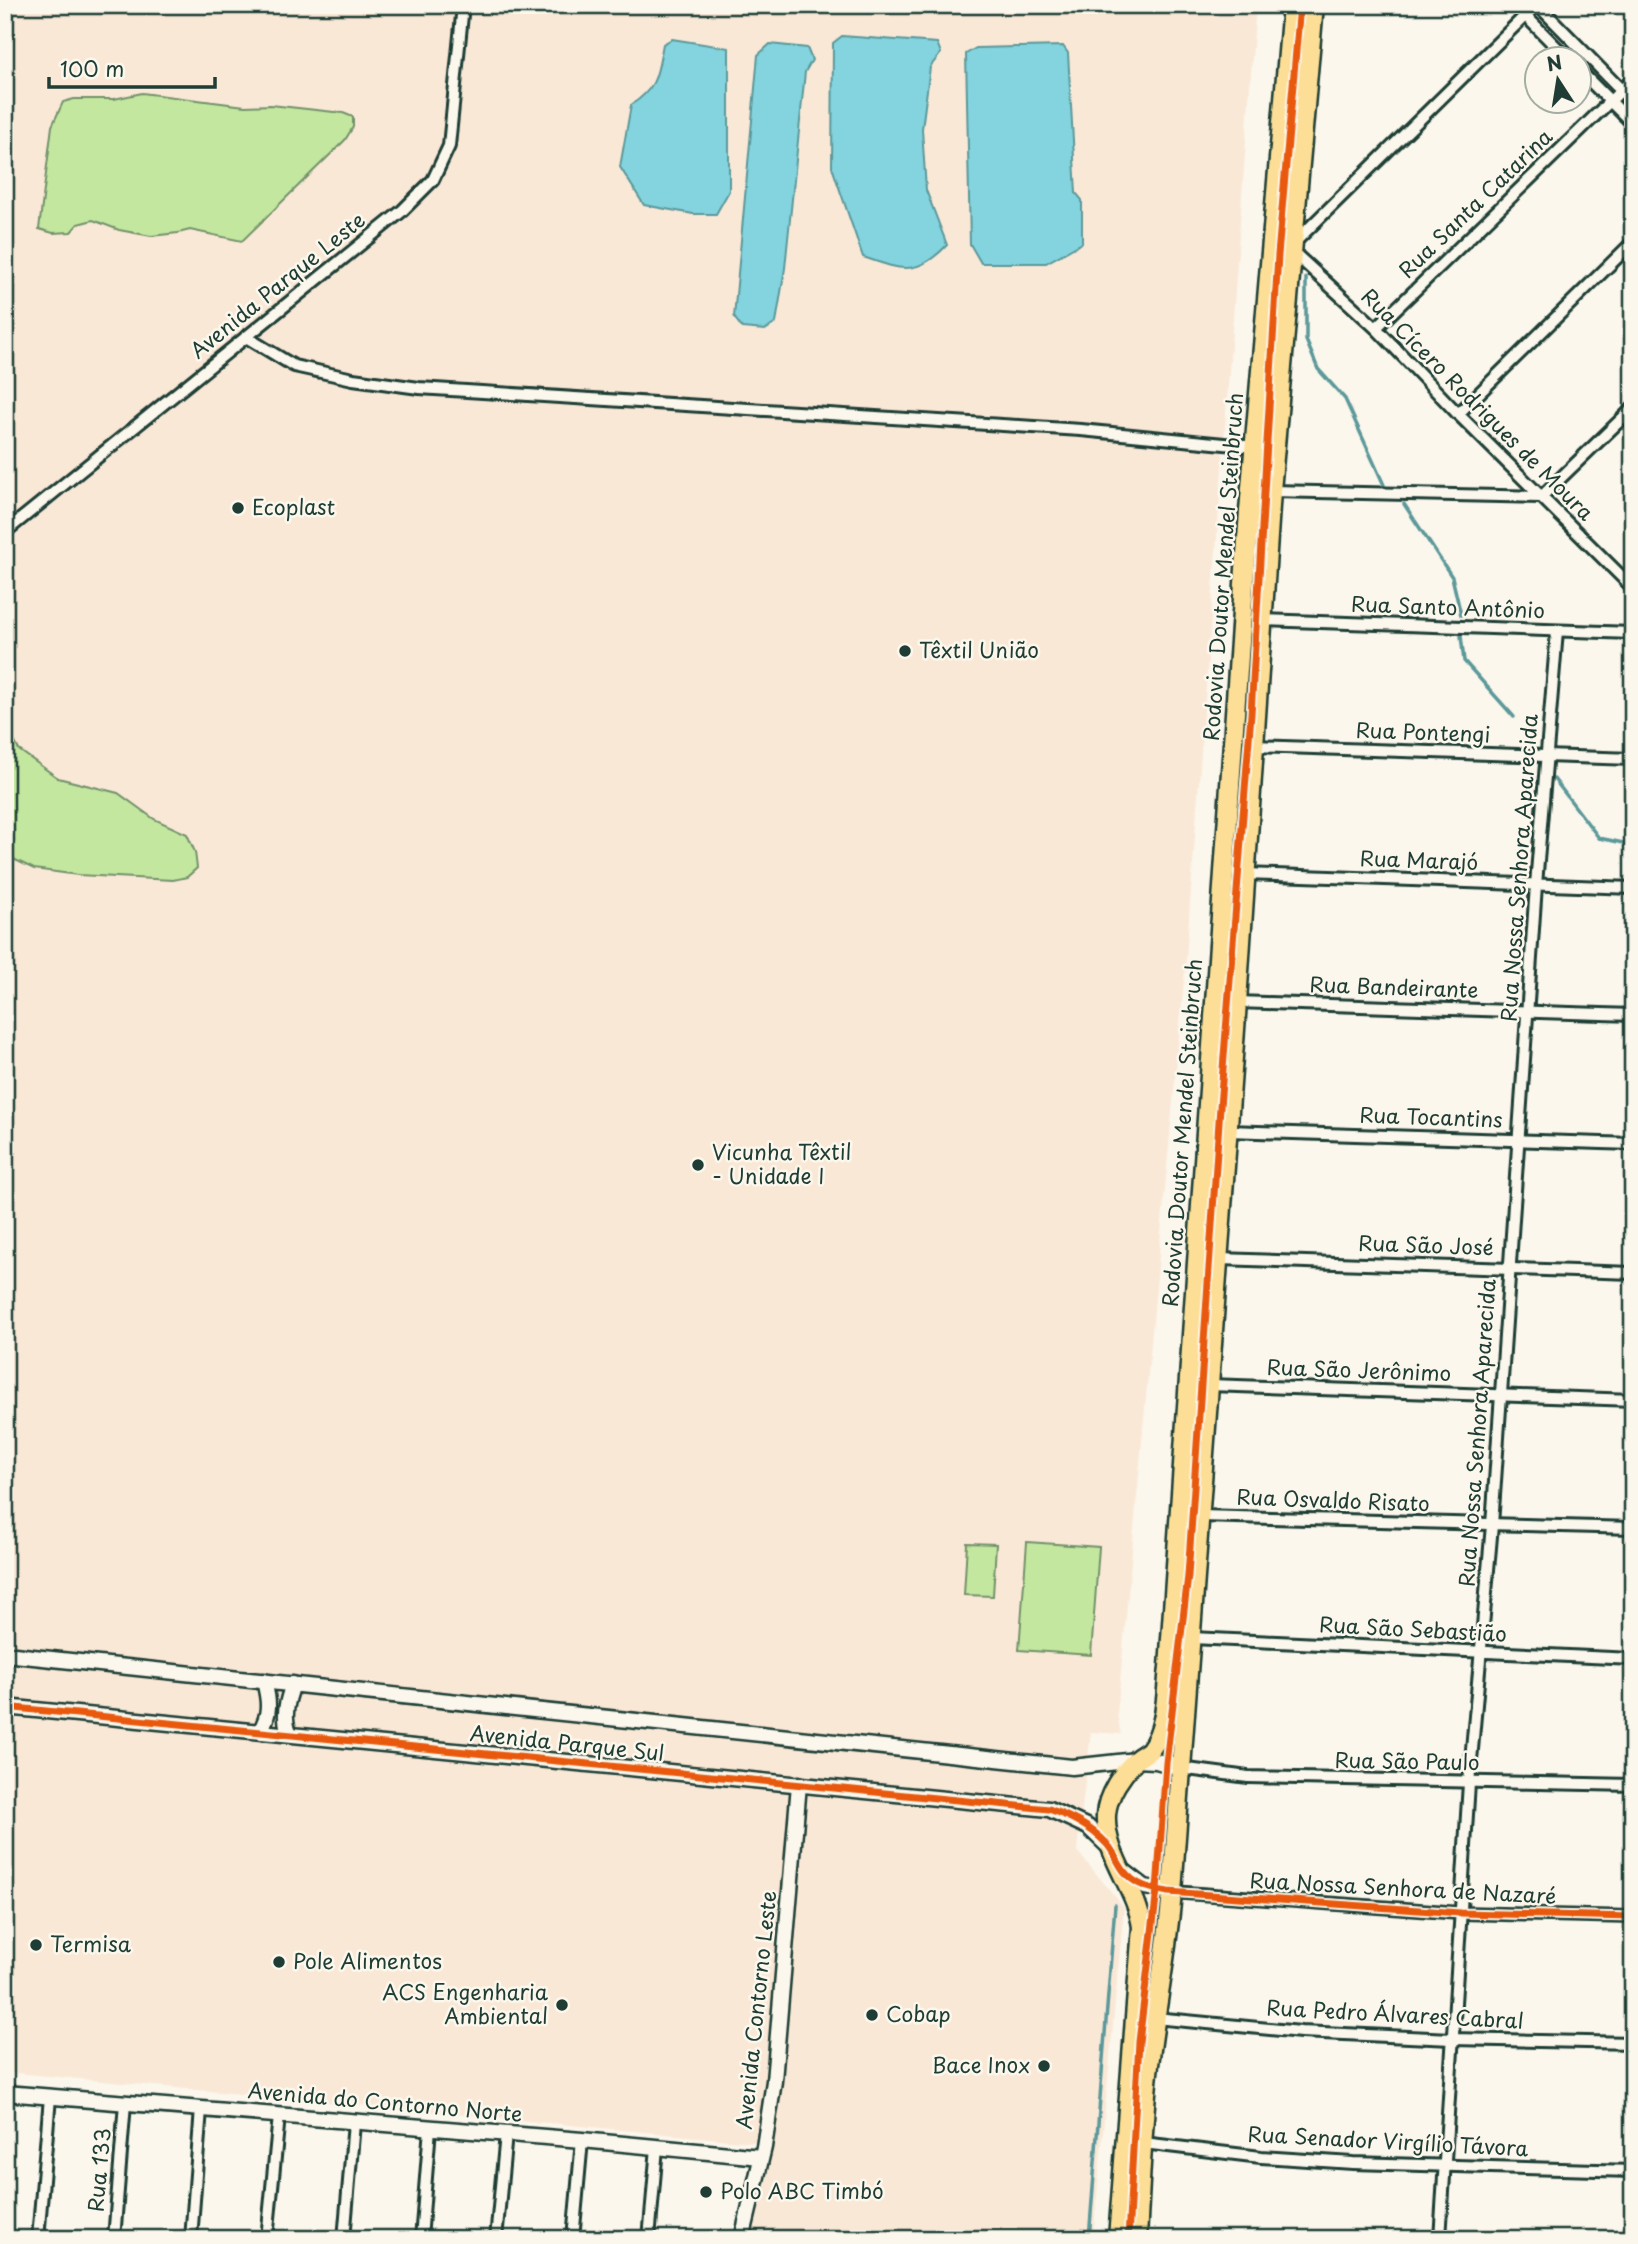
<svg xmlns="http://www.w3.org/2000/svg" width="1638" height="2244" viewBox="0 0 1638 2244" font-family="'Playpen Sans',sans-serif">
<style>
.built{fill:#fae8d7}
.green{fill:#c4e7a0;stroke:#72926a;stroke-width:2}
.water{fill:#83d4de;stroke:#5b989a;stroke-width:2}
.lines{fill:none;stroke-linecap:round;stroke-linejoin:round}
.stream{stroke:#5b989a;stroke-width:3.5}
.minor-casing{stroke:#1f3d34;stroke-width:16}
.tertiary-casing{stroke:#1f3d34;stroke-width:19}
.trunk-casing{stroke:#1f3d34;stroke-width:23}
.minor{stroke:#fbf7ec;stroke-width:10}
.tertiary{stroke:#fbf7ec;stroke-width:14}
.trunk{stroke:#fdde96;stroke-width:18}
.cycleway-casing{stroke:#fbf7ec;stroke-width:11}
.cycleway{stroke:#e8590c;stroke-width:7}
.poi-dot{fill:#1f3d34;stroke:#fbf7ec;stroke-width:2.5}
.labels{text-anchor:middle;stroke-width:5;stroke-linejoin:round;paint-order:stroke}
.street-label{font-size:21px;fill:#1f3d34;stroke:#fbf7ec}
.poi-label{font-size:21px;fill:#1f3d34;stroke:#fbf7ec;text-anchor:start}
</style>
<rect width="100%" height="100%" fill="#fbf7ec"/>
<filter id="ink" filterUnits="userSpaceOnUse"><feTurbulence type="fractalNoise" baseFrequency=".0143" numOctaves="2"/><feDisplacementMap in="SourceGraphic" scale="14" xChannelSelector="R" yChannelSelector="G"/><feConvolveMatrix kernelMatrix="1 2 1 2 8 2 1 2 1" color-interpolation-filters="sRGB"/></filter>
<g filter="url(#ink)">
<!-- built -->
<path class="built" d="M5 5H1256L1186 959 1117 1715 1121 1734 1091 1732 1077 1851 1124 1907 1093 2239H750L773 2144 5 2072Z"/>
<!-- green -->
<g class="green">
<path d="M142 93 245 106 271 105 343 113 353 117V127L345 140 242 241 190 230 178 233 151 236 119 230 93 220 78 224 71 232 53 233 39 229 52 126 63 102 74 99H114Z"/>
<path d="M5 724 19 750 58 778 118 793 154 819 187 834 195 852 197 868 187 877 173 880 78 875 34 869 5 855Z"/>
<path d="M1027 1542 1099 1547 1091 1655 1019 1650Z"/>
<path d="M967 1543 996 1544 993 1596 964 1595Z"/>
</g>
<!-- water -->
<g class="water">
<path d="M842 36 937 43 941 53 930 67 922 129 926 190 947 245C917 277 901 270 863 257L832 167 833 43Z"/>
<path d="M672 39 729 48V191L716 214H693L644 205 620 167 631 105C658 87 657 74 663 44Z"/>
<path d="M770 44 807 48 812 60 805 72 785 268 776 323 765 330 742 328 734 317 758 55Z"/>
<path d="M1063 46 1068 53 1076 193 1082 200V243L1046 263H981L970 244 966 54 976 48Z"/>
</g>
<g class="lines">
<!-- stream -->
<g class="stream">
<path d="M1306 278V340L1318 369 1345 399 1384 485"/>
<path d="M1404 504 1452 577 1461 615"/>
<path d="M1461 636 1464 661 1514 717"/>
<path d="M1554 779 1599 838 1633 845"/>
<path d="M1089 2239 1115 1905"/>
</g>
<defs>
<g id="minor">
<path d="M1515 5 1569 60"/>
<path d="M1538 5 1633 102"/>
<path d="M1578 69 1633 124"/>
<path d="M1294 243 1536 5"/>
<path d="M1293 252 1376 328 1458 414 1633 588"/>
<path d="M1376 328 1633 79"/>
<path d="M246 337 294 366 353 379 419 388 1081 430 1255 447"/>
<path d="M1458 414 1633 242"/>
<path d="M1271 491 1541 497 1633 408"/>
<path d="M5 532 402 211 433 180 449 146 463 5"/>
<path d="M1262 620 1633 633"/>
<path d="M1254 746 1633 759"/>
<path d="M1245 874 1633 888"/>
<path d="M1237 1002 1633 1015"/>
<path d="M1228 1131 1633 1144"/>
<path d="M1219 1259 1633 1273"/>
<path d="M1209 1385 1633 1400"/>
<path d="M1201 1516 1633 1528"/>
<path d="M1192 1638 1633 1659"/>
<path d="M1180 1768 1248 1777 1633 1785"/>
<path d="M1172 1892 1460 1913 1633 1917"/>
<path d="M1155 2018 1301 2032 1452 2039 1633 2043"/>
<path d="M1143 2143 1261 2157 1353 2163 1633 2171"/>
<path d="M38 2239 50 2097"/>
<path d="M114 2239 125 2103"/>
<path d="M191 2239 201 2109"/>
<path d="M267 2239 279 2116"/>
<path d="M344 2239 354 2123"/>
<path d="M421 2239 430 2128"/>
<path d="M496 2239 506 2134"/>
<path d="M573 2239 582 2140"/>
<path d="M649 2239 657 2147"/>
<path d="M1440 2239 1469 1783 1492 1525 1536 885 1557 631"/>
</g>
<g id="tertiary">
<path d="M5 1654 1072 1767 1136 1760 1156 1761 1180 1768"/>
<path d="M5 1707 1049 1809 1088 1827 1112 1850"/>
<path d="M260 1731C271 1714 269 1700 264 1681"/>
<path d="M290 1734C282 1718 287 1701 293 1684"/>
<path d="M1124 1871 1145 1887 1172 1892"/>
<path d="M5 2093 582 2140 761 2157"/>
<path d="M742 2239 764 2147 774 2081 799 1784"/>
</g>
<g id="trunk">
<path d="M1118 2239 1142 1927C1137 1888 1104 1856 1106 1815 1107 1795 1122 1773 1137 1759 1140 1756 1146 1754 1150 1750 1167 1728 1166 1693 1169 1667L1249 511 1292 5"/>
<path d="M1137 2239C1140 2184 1142 2128 1148 2073 1155 2012 1167 1953 1172 1892L1237 1002 1271 491 1314 5"/>
</g>
</defs>
<!-- minor casing -->
<use href="#minor" class="minor-casing"/>
<!-- tertiary casing -->
<use href="#tertiary" class="tertiary-casing"/>
<!-- trunk casing -->
<use href="#trunk" class="trunk-casing"/>
<!-- minor -->
<use href="#minor" class="minor"/>
<!-- tertiary -->
<use href="#tertiary" class="tertiary"/>
<!-- trunk -->
<use href="#trunk" class="trunk"/>
<defs>
<g id="cycleway">
<path d="M5 1707 1049 1809C1071 1817 1090 1826 1106 1843 1114 1851 1117 1862 1124 1871 1134 1885 1151 1889 1168 1892L1460 1913 1633 1917"/>
<path d="M1128 2239 1139 2042 1157 1890 1166 1763 1188 1576 1220 1107 1251 714 1278 255 1300 5"/>
</g>
</defs>
<!-- cycleway casing -->
<use href="#cycleway" class="cycleway-casing"/>
<!-- cycleway -->
<use href="#cycleway" class="cycleway"/>
</g>
</g>
<!-- markers -->
<g class="poi-dot">
<circle cx="238" cy="508" r="7"/>
<circle cx="905" cy="651" r="7"/>
<circle cx="698" cy="1165" r="7"/>
<circle cx="36" cy="1945" r="7"/>
<circle cx="279" cy="1962" r="7"/>
<circle cx="562" cy="2005" r="7"/>
<circle cx="872" cy="2015" r="7"/>
<circle cx="1044" cy="2066" r="7"/>
<circle cx="706" cy="2192" r="7"/>
</g>
<g class="labels">
<!-- street labels -->
<g class="street-label">
<text transform="translate(1476 204) rotate(-44)" y="7">Rua Santa Catarina</text>
<text transform="translate(278 286) rotate(-39)" y="7">Avenida Parque Leste</text>
<text transform="translate(1477 405) rotate(45)" y="7">Rua Cícero Rodrigues de Moura</text>
<text transform="translate(1224 567) rotate(-86)" y="7">Rodovia Doutor Mendel Steinbruch</text>
<text transform="translate(1448 608) rotate(2)" y="7">Rua Santo Antônio</text>
<text transform="translate(1423 733) rotate(2)" y="7">Rua Pontengi</text>
<text transform="translate(1419 861) rotate(2)" y="7">Rua Marajó</text>
<text transform="translate(1520 868) rotate(-86)" y="7">Rua Nossa Senhora Aparecida</text>
<text transform="translate(1394 988) rotate(2)" y="7">Rua Bandeirante</text>
<text transform="translate(1431 1118) rotate(2)" y="7">Rua Tocantins</text>
<text transform="translate(1183 1133) rotate(-86)" y="7">Rodovia Doutor Mendel Steinbruch</text>
<text transform="translate(1426 1246) rotate(2)" y="7">Rua São José</text>
<text transform="translate(1359 1371) rotate(2)" y="7">Rua São Jerônimo</text>
<text transform="translate(1478 1433) rotate(-86)" y="7">Rua Nossa Senhora Aparecida</text>
<text transform="translate(1333 1501) rotate(2)" y="7">Rua Osvaldo Risato</text>
<text transform="translate(1413 1630) rotate(3)" y="7">Rua São Sebastião</text>
<text transform="translate(567 1744) rotate(6)" y="7">Avenida Parque Sul</text>
<text transform="translate(1407 1762) rotate(1)" y="7">Rua São Paulo</text>
<text transform="translate(1403 1889) rotate(3)" y="7">Rua Nossa Senhora de Nazaré</text>
<text transform="translate(757 2010) rotate(-84)" y="7">Avenida Contorno Leste</text>
<text transform="translate(1395 2015) rotate(3)" y="7">Rua Pedro Álvares Cabral</text>
<text transform="translate(385 2103) rotate(5)" y="7">Avenida do Contorno Norte</text>
<text transform="translate(1388 2142) rotate(3)" y="7">Rua Senador Virgílio Távora</text>
<text transform="translate(100 2170) rotate(-85)" y="7">Rua 133</text>
</g>
<!-- poi labels -->
<g class="poi-label">
<text x="252" y="515">Ecoplast</text>
<text x="919" y="658">Têxtil União</text>
<text x="712" y="1160">Vicunha Têxtil<tspan x="712" dy="24">- Unidade I</tspan></text>
<text x="50" y="1952">Termisa</text>
<text x="293" y="1969">Pole Alimentos</text>
<text x="548" y="2000" text-anchor="end">ACS Engenharia<tspan x="548" dy="24">Ambiental</tspan></text>
<text x="886" y="2022">Cobap</text>
<text x="1030" y="2073" text-anchor="end">Bace Inox</text>
<text x="720" y="2199">Polo ABC Timbó</text>
</g>
</g>
<!-- margin -->
<rect width="1638" height="2244" fill="none" stroke="#fbf7ec" stroke-width="28"/>
<rect x="14" y="14" width="1610" height="2216" fill="none" stroke="#1f3d34" stroke-width="2.5" filter="url(#ink)"/>
<!-- north arrow -->
<g transform="translate(1558 80) rotate(348)"><circle r="33" fill="#fbf7ec" stroke="#a3ada2" stroke-width="2"/>
<path d="M0-5L12 26L0 18L-12 26Z" fill="#1f3d34"/>
<text y="-10" font-size="19" font-weight="bold" text-anchor="middle" fill="#1f3d34">N</text>
</g>
<!-- scale -->
<path d="M49 77v10h166v-10" fill="none" stroke="#1f3d34" stroke-width="3.5"/>
<text x="60" y="77" font-size="21" fill="#1f3d34" stroke="#fbf7ec" stroke-width="5" paint-order="stroke">100 m</text>
</svg>
